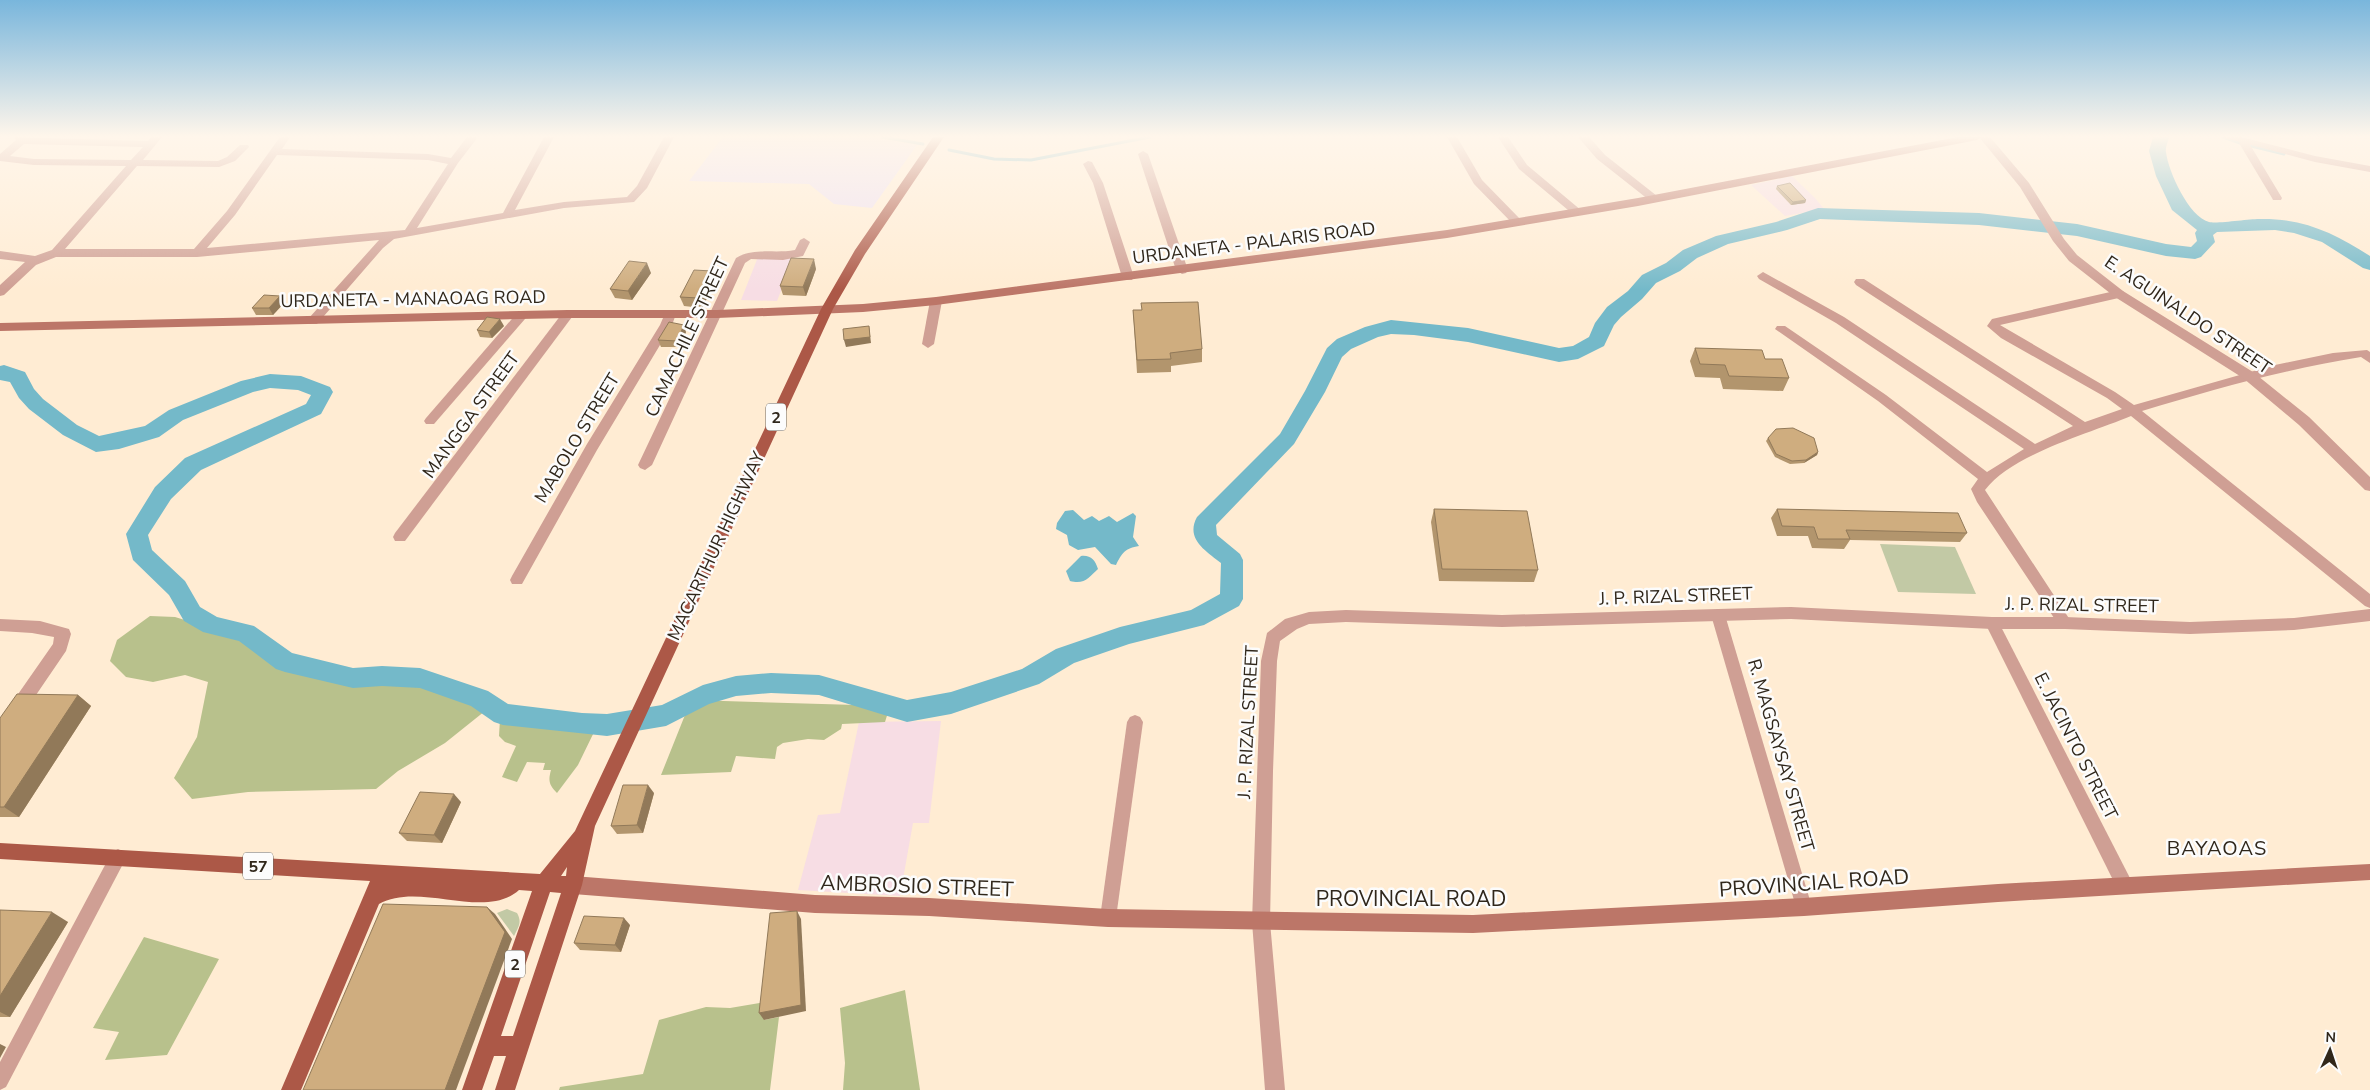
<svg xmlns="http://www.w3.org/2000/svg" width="2370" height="1090" viewBox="0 0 2370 1090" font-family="'Nunito Sans',sans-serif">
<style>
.commercial{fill:#f7dde4}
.medical{fill:#ede0f3}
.green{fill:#c2c9a5}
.forest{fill:#b8c18c}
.water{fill:#74b9c9}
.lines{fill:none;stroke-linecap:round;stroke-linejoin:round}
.stream{stroke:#74b9c9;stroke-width:3}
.river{fill:#74b9c9;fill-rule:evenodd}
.minor{fill:#cf9f94;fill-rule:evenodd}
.tertiary{fill:#cf9f94;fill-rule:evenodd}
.secondary{fill:#bc7668;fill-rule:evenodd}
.primary{fill:#ac5847;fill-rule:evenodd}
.wall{fill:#b2956d}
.shaded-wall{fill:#917959}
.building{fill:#cfad7f;stroke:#917959}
.labels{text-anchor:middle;stroke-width:5;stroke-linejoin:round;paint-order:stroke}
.shield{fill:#fcfcfc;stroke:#6d675e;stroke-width:1}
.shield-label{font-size:16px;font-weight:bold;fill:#30271b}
.street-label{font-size:18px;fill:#30271b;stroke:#fcfcfc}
.quarter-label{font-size:20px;letter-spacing:1px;fill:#30271b;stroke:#fcfcfc}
.near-street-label{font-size:21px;fill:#30271b;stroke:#fcfcfc}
</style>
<rect width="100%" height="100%" fill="#ffecd3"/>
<!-- commercial -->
<g class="commercial">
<path d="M1792 176 1815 198 1824 209 1785 216 1751 185Z"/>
<path d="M758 257 794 258 777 301 741 300Z"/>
<path d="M941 721 929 823H913L900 896 798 890 818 815 840 813 859 722Z"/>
</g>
<!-- medical -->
<path class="medical" d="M723 137H869L917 145 872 208 834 204 809 184 689 181Z"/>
<!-- green -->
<g class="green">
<path d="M1880 544 1955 547 1976 594 1898 592Z"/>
<path d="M507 909 517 913C522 922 519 926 514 936L497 913Z"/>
</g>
<!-- forest -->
<g class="forest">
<path d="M150 616 175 617 250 640 273 661 326 675 361 681 376 678 407 680 433 685 485 711 445 743 398 771 376 789 248 792 192 799 174 778 197 737 208 682 185 675 153 682 126 677 110 661 117 640Z"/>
<path d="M691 700 890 706 885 722 842 724 841 729 824 740 808 739 783 743 777 747 775 759 736 756 731 772 661 775Z"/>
<path d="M500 719 596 728 578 765 557 793C549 785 548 781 551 770H543L545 763 527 762 517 782 502 777 516 746 505 742 499 736Z"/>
<path d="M144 937 219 959 167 1055 105 1060 119 1032 93 1028Z"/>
<path d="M905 990 920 1090H843L845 1063 840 1008Z"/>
<path d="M766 1002 764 1020 779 1017 770 1090H559L560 1087 643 1074 659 1020 706 1007 730 1008Z"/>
</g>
<!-- water -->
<g class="water">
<path d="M1073 510 1084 520 1092 516 1099 521 1109 516 1117 522 1133 513 1136 516 1133 537 1139 546C1125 548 1122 553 1116 565L1111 564 1095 547 1078 550 1069 545 1067 535 1056 529 1057 523 1065 511Z"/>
<path d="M1081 556C1091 555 1095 560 1098 569 1089 577 1085 585 1070 581L1066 571Z"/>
</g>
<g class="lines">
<!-- stream -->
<g class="stream">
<path d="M882 137 923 144"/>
<path d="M2223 137 2243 144"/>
<path d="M2247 145 2284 154"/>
<path d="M949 150 994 159 1031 160 1150 137"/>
</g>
<!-- river -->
<path class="river" d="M2153 137H2169C2168 142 2165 148 2166 152 2168 171 2189 217 2209 222 2217 224 2248 219 2259 219 2303 218 2334 233 2370 256V270L2363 268 2322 242 2294 233 2275 230 2217 232 2213 235 2215 242 2201 257 2195 259 2166 256 2077 236 1979 225 1820 219 1787 230 1728 244 1697 258 1680 271 1656 283 1642 299 1621 317 1614 325 1604 346 1578 359 1559 362 1468 342 1414 335 1391 334 1378 337 1351 349 1342 357 1325 392 1294 444 1216 525 1217 535 1240 554 1243 560V599L1239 606 1204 625 1129 644 1074 663 1039 684 951 714 907 722 819 695 771 693 736 696 709 704 666 726 607 736 503 725 494 722 471 706 420 688 382 686 353 688 285 672 276 669 239 641 203 632 184 621 169 595 133 560 126 534 155 487 185 458 306 404 311 395 298 390 270 388 253 392 183 420 159 437 119 449 96 452 63 435 29 409 19 398 10 382 0 380V366L4 365 25 372 34 389 43 399 77 425 99 436 145 426 169 410 241 381 270 374 301 376 330 387 333 392 321 414 201 470 171 499 148 535 152 550 185 581 200 607 217 617 254 626 292 653 353 668 382 666 420 668 488 691 508 704 582 713 607 714 662 705 703 685 736 676 771 673 819 675 907 700 951 692 1022 669 1056 649 1120 627 1191 610 1220 594 1221 563C1206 551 1185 539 1197 517L1280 434 1305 391 1327 348 1337 339 1365 327 1391 320 1468 328 1559 348 1573 346 1589 337 1595 323 1607 307 1628 291 1642 275 1666 263 1683 250 1716 236 1776 222 1818 208 1979 213 2077 224 2166 244 2191 247 2197 241 2195 233 2197 230 2172 210 2156 176 2149 151Z"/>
<!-- minor -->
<g class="minor">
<path d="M14 137 148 141 151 137H162L143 160 218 161 227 157 240 145H248L249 147 235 161 219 167 137 166 65 249H194L227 211 280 137H290L282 149 428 154 451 158 467 137H478L458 163 417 228 503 213 544 137H554L515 210 564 202 627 197 637 186 664 137H674L647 188 634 202 564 208 394 239 383 248 317 324H309L307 321 309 318 379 240 197 257H56L36 265 4 295 0 296V285L25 262 0 259V251L35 256 52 250 126 166 34 165 0 161V154L16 140ZM24 144 143 147 131 160 34 159 10 156ZM277 155 428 160 448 164 405 230 207 248 235 215Z"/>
<path d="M1447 137H1457L1482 180 1521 220V224H1513L1474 184Z"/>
<path d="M1498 137H1508L1527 165 1582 211V215H1574L1519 169Z"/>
<path d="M1578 137H1589L1605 155 1657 196V200H1649L1597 159Z"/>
<path d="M2244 140 2249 143 2282 198 2281 200H2273L2272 198 2239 143Z"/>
<path d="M1143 151 1148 154 1188 270 1186 273 1182 274 1176 270 1138 154Z"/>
<path d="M1088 161 1092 162 1103 183 1134 277 1132 280H1124L1122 277 1093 183 1083 164Z"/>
<path d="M804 238 810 242 803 256 783 260 751 259 745 263 652 465 645 470 640 468 638 465 736 258C753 247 775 254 795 250L800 240Z"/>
<path d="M1763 272 1844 317 2035 444 2073 426 1856 285 1854 282 1856 279H1864L2085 422 2122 409 2107 398 2001 338 1987 326 1992 319 2119 290 2123 291 2125 294 2123 297 2000 325 2115 392 2134 405 2275 365 2333 353 2367 350 2370 352V363L2361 357C2286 369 2214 389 2142 411L2370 594V608L2365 606 2131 416C2091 433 2012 454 1985 490L2072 623 2070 627 2065 629 2060 627 1977 502 1971 489 1978 479 1878 401 1775 329 1777 326H1785L1886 395 1987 472 2024 449 1836 323 1759 279 1757 276Z"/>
<path d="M936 297 942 301 934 344 928 348 922 344 930 301Z"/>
<path d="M568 310 574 314 572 317 405 541H395L393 537 395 533 564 311Z"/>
<path d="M670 310 676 314 672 325 597 450 522 584H512L510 580 512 576 587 444 660 325 666 311Z"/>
<path d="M521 312 527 316 525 319 434 424H426L424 421 426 418 517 313Z"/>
<path d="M1718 609 1723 611 1725 615 1812 907 1810 913 1804 915 1798 913 1796 907 1711 615 1713 611Z"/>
<path d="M1992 617 1997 619 2131 880 2133 886 2131 892 2125 894 2119 892 1985 623 1987 619Z"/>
<path d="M1135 715 1140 717 1143 722 1116 918 1114 924 1108 926 1102 924 1100 918 1127 722 1130 717Z"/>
<path d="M118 849 124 852 126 857 124 862 6 1087 0 1090V1062L112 852Z"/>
</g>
<!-- tertiary -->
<g class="tertiary">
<path d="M1979 137H1990L2029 183 2064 239 2077 255 2123 291 2253 372 2309 417 2370 477V491L2365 490 2299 425 2243 378 2115 297 2069 261 2053 241 2020 187Z"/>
<path d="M2221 137H2241L2315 156 2370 166V172L2315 162Z"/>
<path d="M1791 607 1992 617H2065L2190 622 2294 618 2370 609V621L2294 630 2190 634 2065 629H1992L1791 619 1502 627 1346 622 1309 624 1297 629 1280 641 1277 661 1273 771 1270 922 1285 1090H1265L1252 922 1261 661 1267 633 1285 619 1309 612 1346 610 1502 615Z"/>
<path d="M0 619 40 621 69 629 71 634 66 651 6 739 0 741V720L53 644 54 637 32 633 0 631Z"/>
</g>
<!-- secondary -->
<g class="secondary">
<path d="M1958 137H1982L1977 140 1638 206 1447 238 936 305 863 312 717 318H568L0 331V323L568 310H717L863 304 936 297 1447 230 1638 198Z"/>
<path d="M2370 864V880L1998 902 1804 916 1473 933 1108 927 929 916 815 913 573 894 567 891 564 885 567 879 573 876 815 895 929 898 1108 909 1473 915 1804 898 1998 884Z"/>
</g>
<!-- primary -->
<path class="primary" d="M933 137H944L865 254 833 309 595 826 582 885 515 1090H495L506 1056H494L482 1090H462L532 891 519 890C485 921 419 881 379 904L301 1090H281L370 881 0 859V843L540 874 575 831 821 309 855 250ZM567 867 566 876H561ZM550 892 561 893 513 1036H501Z"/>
</g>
<!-- wall -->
<g class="wall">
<path d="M1777 186 1806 200 1805 203 1791 205 1776 189Z"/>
<path d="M816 269 806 296 783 295 780 286Z"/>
<path d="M712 271 716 281 702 308 684 306 680 297Z"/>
<path d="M651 273 632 300 615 298 610 289Z"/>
<path d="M280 296 284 303 273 315H256L252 308Z"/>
<path d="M1133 310H1142L1202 349V362L1171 366V372L1137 373Z"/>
<path d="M504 326 492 338 480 337 477 330Z"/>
<path d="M686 332 679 347H661L658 340Z"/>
<path d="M1695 348 1765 359 1789 378 1783 391 1723 389 1720 378 1695 377 1690 361Z"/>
<path d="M1768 438 1818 452 1817 455 1804 463 1790 464 1775 457 1766 441Z"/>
<path d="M1434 509 1538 570 1534 582 1439 581 1431 522Z"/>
<path d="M1777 509 1967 533 1960 542 1850 540 1844 549 1812 548 1808 536H1777L1771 518Z"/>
<path d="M78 695 91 706 19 817H0V718Z"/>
<path d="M654 793 643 833 617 834 611 826Z"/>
<path d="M461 802 442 843 407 841 399 833Z"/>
<path d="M0 910 68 922 10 1017H0Z"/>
<path d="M630 925 621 952 580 950 574 943Z"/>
</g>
<!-- shaded-wall -->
<g class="shaded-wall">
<path d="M1806 200 1805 203 1791 205 1793 202Z"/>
<path d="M814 259 816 269 806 296 803 287Z"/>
<path d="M647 263 651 273 632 300 628 291Z"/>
<path d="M712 271 716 281 702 308 699 298Z"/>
<path d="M280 296 284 303 273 315 269 308Z"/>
<path d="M500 319 504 326 492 338 489 332Z"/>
<path d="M684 325 686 332 679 347 677 341Z"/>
<path d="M869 326 871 343 846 347 844 340Z"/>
<path d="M1818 452 1817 455 1804 463 1806 460Z"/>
<path d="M78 695 91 706 19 817 4 807Z"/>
<path d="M648 785 654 793 643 833 637 825Z"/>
<path d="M454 794 461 802 442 843 434 835Z"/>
<path d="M487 907 495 914 512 939 456 1090H445Z"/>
<path d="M797 911 801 919 806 1011 764 1020 759 1013Z"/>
<path d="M52 912 68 922 10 1017 0 1012V996Z"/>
<path d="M624 918 630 925 621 952 615 945Z"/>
<path d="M0 1044 6 1047 0 1058Z"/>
</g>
<!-- building -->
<g class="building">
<path d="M1790 183 1806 200 1793 202 1777 186Z"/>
<path d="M791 258 814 259 803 287 780 286Z"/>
<path d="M629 261 647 263 628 291 610 289Z"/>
<path d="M694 270 712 271 699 298 680 297Z"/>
<path d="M264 295 280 296 269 308H252Z"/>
<path d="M1198 302 1202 349 1170 353 1171 359 1137 360 1133 310H1142L1141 303Z"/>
<path d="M487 317 500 319 489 332 477 330Z"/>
<path d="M669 322 684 325 677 341 658 340Z"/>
<path d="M869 326 870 337 844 340 843 329Z"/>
<path d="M1695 348 1762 350 1765 359H1782L1789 378 1729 376 1725 365 1700 364Z"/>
<path d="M1793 428 1814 438 1818 452 1806 460 1792 461 1776 454 1768 438 1776 429Z"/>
<path d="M1434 509 1527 511 1538 570 1442 569Z"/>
<path d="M1777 509 1958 513 1967 533 1846 530 1850 539H1818L1814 527 1782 526Z"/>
<path d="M17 694 78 695 4 807H0V718Z"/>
<path d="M623 785H648L637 825 611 826Z"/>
<path d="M420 792 454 794 434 835 399 833Z"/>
<path d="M383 904 487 907 505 932 445 1090H303Z"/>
<path d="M0 910 52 912 0 996Z"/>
<path d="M797 911 801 1005 759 1013 770 913Z"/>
<path d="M584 916 624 918 615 945 574 943Z"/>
</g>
<!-- sky -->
<linearGradient id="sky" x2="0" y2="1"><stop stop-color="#79b6dc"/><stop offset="0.47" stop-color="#fff6eb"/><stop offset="1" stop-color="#fff6eb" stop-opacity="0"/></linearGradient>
<rect width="2370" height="290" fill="url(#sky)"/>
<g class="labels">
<!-- shield labels -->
<g class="shield">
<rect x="766" y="403.5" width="20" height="27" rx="4"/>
<rect x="243" y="852.5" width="30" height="27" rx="4"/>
<rect x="505" y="950.5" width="20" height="27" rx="4"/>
</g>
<g class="shield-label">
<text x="776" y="423">2</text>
<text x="258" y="872">57</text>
<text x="515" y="970">2</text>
</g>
<!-- street labels -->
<g class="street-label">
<text transform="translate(1254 243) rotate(-7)" y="6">URDANETA - PALARIS ROAD</text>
<text transform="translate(413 299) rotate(-1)" y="6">URDANETA - MANAOAG ROAD</text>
<text transform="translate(2188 315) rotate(34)" y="6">E. AGUINALDO STREET</text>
<text transform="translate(687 337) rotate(-65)" y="6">CAMACHILE STREET</text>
<text transform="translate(471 415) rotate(-54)" y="6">MANGGA STREET</text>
<text transform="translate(577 438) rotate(-59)" y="6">MABOLO STREET</text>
<text transform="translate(716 546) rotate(-65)" y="6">MACARTHUR HIGHWAY</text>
<text transform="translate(1676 596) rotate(-2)" y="6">J. P. RIZAL STREET</text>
<text transform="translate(2082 605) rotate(1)" y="6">J. P. RIZAL STREET</text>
<text transform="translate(1248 722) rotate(-87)" y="6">J. P. RIZAL STREET</text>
<text transform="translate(2076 746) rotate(63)" y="6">E. JACINTO STREET</text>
<text transform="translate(1781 755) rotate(74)" y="6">R. MAGSAYSAY STREET</text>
</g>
<!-- quarter labels -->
<g class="quarter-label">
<text x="2217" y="855">BAYAOAS</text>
</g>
<!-- near-street labels -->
<g class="near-street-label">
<text transform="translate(1814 883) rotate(-4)" y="7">PROVINCIAL ROAD</text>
<text transform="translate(917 886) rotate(2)" y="7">AMBROSIO STREET</text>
<text x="1411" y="906">PROVINCIAL ROAD</text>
</g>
</g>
<!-- north arrow -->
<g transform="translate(2330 1050) rotate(3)" stroke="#fcfcfc" stroke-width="4" paint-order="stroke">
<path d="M0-4L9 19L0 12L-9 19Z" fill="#30271b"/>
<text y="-8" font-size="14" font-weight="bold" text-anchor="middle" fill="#30271b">N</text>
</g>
</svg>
